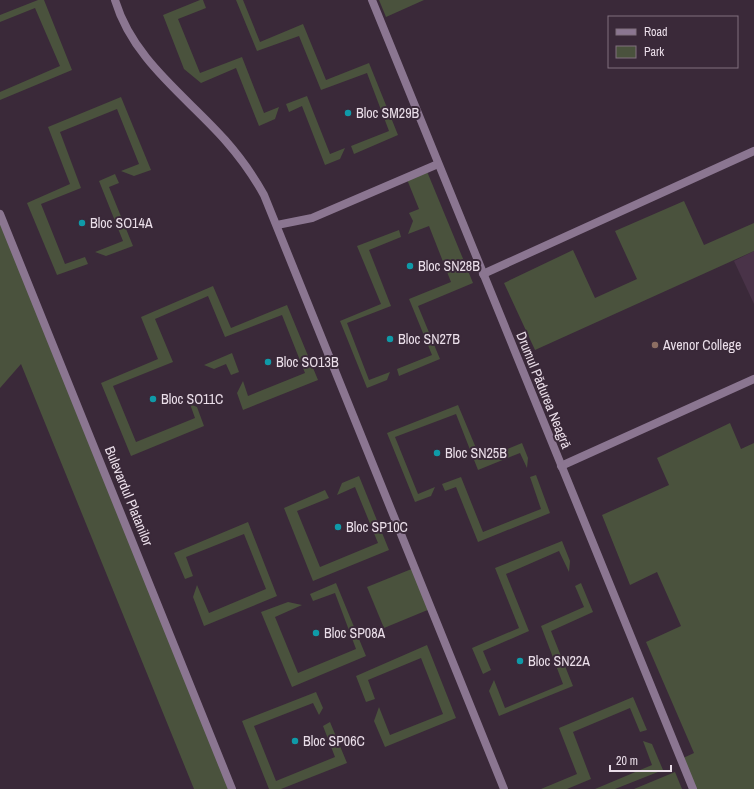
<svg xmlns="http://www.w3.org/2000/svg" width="754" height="789" viewBox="0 0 754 789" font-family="'Archivo Narrow',sans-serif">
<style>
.built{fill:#493348}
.green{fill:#4a523d}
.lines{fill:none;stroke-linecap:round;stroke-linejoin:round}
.street{stroke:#8b7691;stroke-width:8}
.culture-dot{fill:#0f9aa8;stroke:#3a2939;stroke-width:1.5}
.education-dot{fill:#8d6e63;stroke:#3a2939;stroke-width:1.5}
.labels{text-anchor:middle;stroke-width:4;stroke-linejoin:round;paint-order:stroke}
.poi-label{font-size:14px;fill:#eadee9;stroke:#3a2939;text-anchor:start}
.street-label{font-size:14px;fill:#eadee9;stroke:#3a2939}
</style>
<rect width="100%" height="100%" fill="#3a2939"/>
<!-- built -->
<path class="built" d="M754 251V304L734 261Z"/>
<!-- green -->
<g class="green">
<path d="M38 0H44L72 70 0 100V92L60 66 35 8 0 22V15Z"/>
<path d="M200 0H203L206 8 178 19 200 73 242 57 264 113 279 107 275 119 259 126 236 68 201 83 184 69 163 15Z"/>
<path d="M236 0H243L260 42 303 24 326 80 369 63 398 135 354 154 351 146 389 131 367 73 321 90 299 36 257 51Z"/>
<path d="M379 0H424L386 17Z"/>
<path d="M307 96 330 154 345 148 340 159 325 165 302 106 289 112 286 104Z"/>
<path d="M121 97 151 170 134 176 121 171 139 164 117 109 60 132 81 188 41 204 65 264 85 257 88 264 57 275 27 203 70 184 48 127Z"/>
<path d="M426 169 473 283 418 306 440 359 399 376 397 369 432 355 409 299 451 282 429 226 408 234 413 221 409 213 419 209 406 177Z"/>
<path d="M115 174 119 183 109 187 133 246 106 256 95 252 123 241 99 181Z"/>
<path d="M684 201 704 245 754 223V251L535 350 504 283 573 250 595 298 637 279 615 231Z"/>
<path d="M0 214 232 789H194L21 364 0 388Z"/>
<path d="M399 230 401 237 369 250 391 306 347 323 369 380 390 372 387 380 367 388 340 321 381 304 357 246Z"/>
<path d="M213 286 231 328 287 305 318 380 243 410 237 393 243 381 248 396 305 373 282 315 225 337 208 296 155 319 173 362 113 386 136 442 195 418 190 404 197 407 204 426 131 456 101 383 158 359 141 317Z"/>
<path d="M232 353 239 372 231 375 226 364 214 369 204 365Z"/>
<path d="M458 405 481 460 522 443 528 458 527 468 520 453 478 470 456 414 395 437 418 494 435 487 431 496 415 502 387 433Z"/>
<path d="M730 423 741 449 754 443V789H693L681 759 694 753 646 642 681 626 657 572 630 585 602 515 669 485 657 458Z"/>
<path d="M536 475 550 513 478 542 456 487 445 491 442 484 461 477 483 532 541 509 530 477Z"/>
<path d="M359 476 389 550 313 581 284 508 325 490 329 498 297 511 320 567 378 543 355 487 337 495 342 483Z"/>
<path d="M248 522 277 596 204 626 193 597 197 585 209 613 266 589 244 534 186 557 193 576 185 579 174 553Z"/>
<path d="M562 541 570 561 569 572 559 551 506 574 529 631 483 651 491 670 483 674 472 648 519 628 495 568Z"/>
<path d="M414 568 430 609 384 628 367 587Z"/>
<path d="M336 583 366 656 292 687 261 612 288 602 302 605 275 617 298 673 356 649 335 593 313 601 310 594Z"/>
<path d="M581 583 593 612 551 631 573 686 499 716 489 691 494 680 505 708 563 684 541 626 584 607 575 586Z"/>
<path d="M427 645 456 718 385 747 374 721 379 707 390 735 443 714 421 658 368 680 375 699 366 702 356 676Z"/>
<path d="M316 692 323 708 319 715 313 703 254 726 276 781 335 757 323 726 330 722 347 763 281 789H269L242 721Z"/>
<path d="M633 697 647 730 640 732 630 708 573 732 591 779 567 789H541L577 774 559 728Z"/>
<path d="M643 741 652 744 663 770 615 789H595L652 765Z"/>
<path d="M675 772 682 789H634Z"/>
</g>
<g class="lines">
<!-- street -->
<g class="street">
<path d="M115 0C133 60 186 96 225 140 240 157 253 175 264 195L504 789"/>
<path d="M372 0 693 789"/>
<path d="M0 214 232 789"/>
<path d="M277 225 312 218 438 164"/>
<path d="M483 274 754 151"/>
<path d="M561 466 754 379"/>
</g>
</g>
<!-- markers -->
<g class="culture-dot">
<circle cx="348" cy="113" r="4"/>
<circle cx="82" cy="223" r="4"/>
<circle cx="410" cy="266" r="4"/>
<circle cx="390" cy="339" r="4"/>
<circle cx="268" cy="362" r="4"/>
<circle cx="153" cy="399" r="4"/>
<circle cx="437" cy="453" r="4"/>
<circle cx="338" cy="527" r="4"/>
<circle cx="316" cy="633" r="4"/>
<circle cx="520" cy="661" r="4"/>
<circle cx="295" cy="741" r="4"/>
</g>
<circle class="education-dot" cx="655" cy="345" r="4"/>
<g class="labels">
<!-- poi labels -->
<g class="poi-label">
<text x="356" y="118">Bloc SM29B</text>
<text x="90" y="228">Bloc SO14A</text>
<text x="418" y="271">Bloc SN28B</text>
<text x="398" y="344">Bloc SN27B</text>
<text x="663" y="350">Avenor College</text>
<text x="276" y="367">Bloc SO13B</text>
<text x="161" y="404">Bloc SO11C</text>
<text x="445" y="458">Bloc SN25B</text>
<text x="346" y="532">Bloc SP10C</text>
<text x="324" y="638">Bloc SP08A</text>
<text x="528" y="666">Bloc SN22A</text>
<text x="303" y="746">Bloc SP06C</text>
</g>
<!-- street labels -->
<g class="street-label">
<text transform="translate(544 390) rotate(68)" y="5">Drumul Pădurea Neagră</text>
<text transform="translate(129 496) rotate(68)" y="5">Bulevardul Platanilor</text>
</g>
</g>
<!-- legend -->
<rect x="608" y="16" width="130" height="52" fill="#3a2939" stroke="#80717f"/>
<rect x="616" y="29" width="20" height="6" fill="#8b7691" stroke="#80717f"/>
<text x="644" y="36" font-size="12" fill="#eadee9">Road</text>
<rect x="616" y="46" width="20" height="12" fill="#4a523d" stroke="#80717f"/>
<text x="644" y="56" font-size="12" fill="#eadee9">Park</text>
<!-- scale -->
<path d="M610 765v6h61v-6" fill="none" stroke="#eadee9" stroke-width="2"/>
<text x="616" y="765" font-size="12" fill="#eadee9" stroke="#3a2939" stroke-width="3" paint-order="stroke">20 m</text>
</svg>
